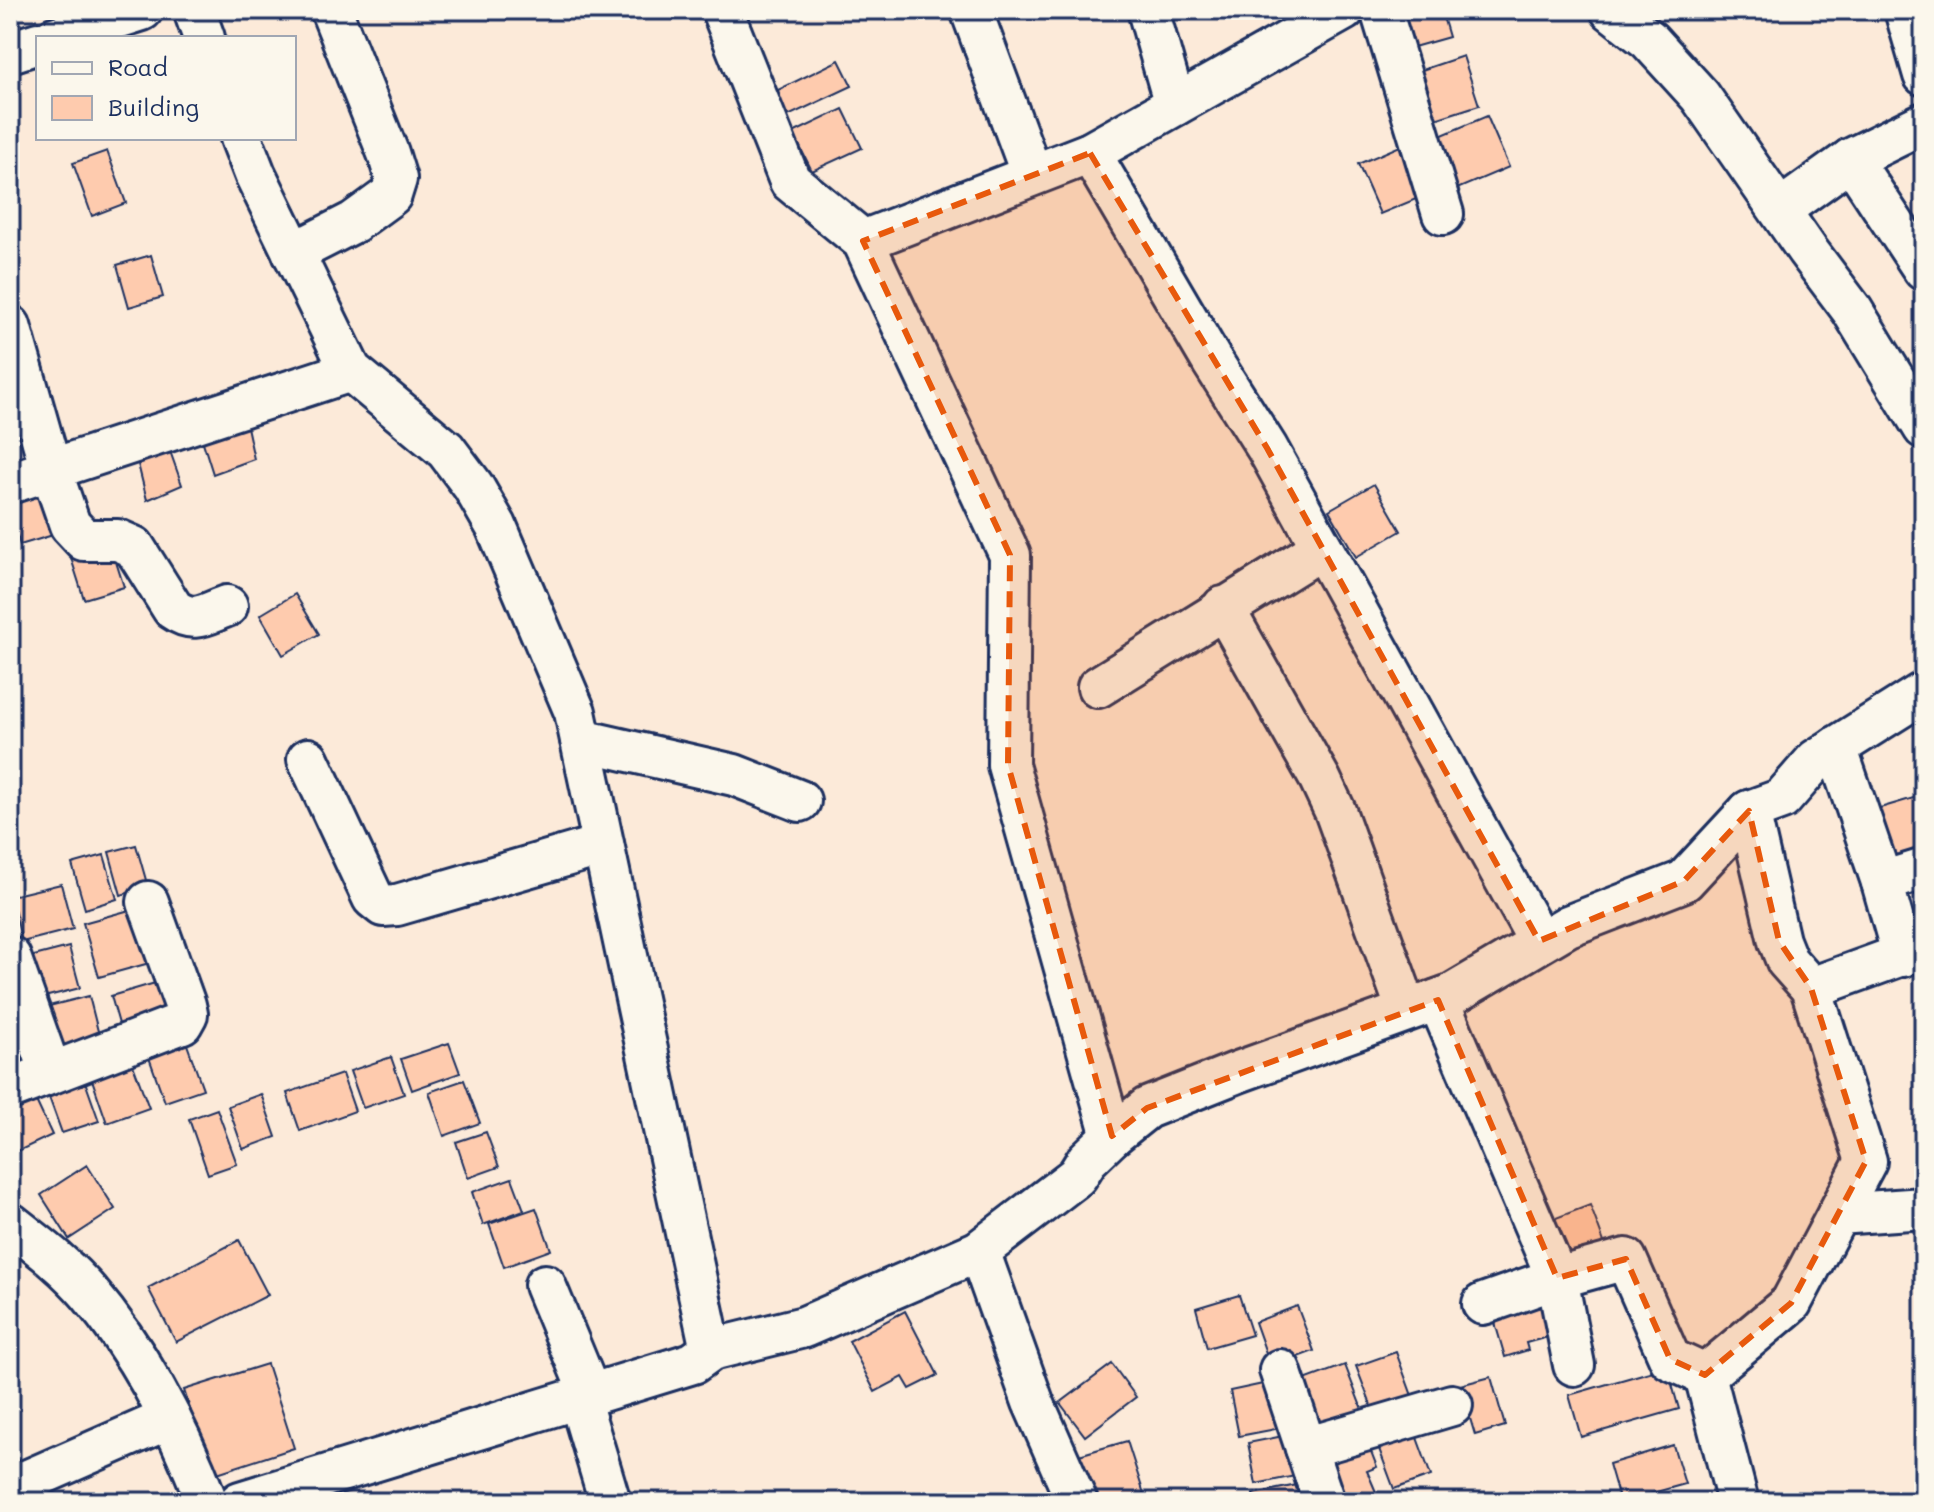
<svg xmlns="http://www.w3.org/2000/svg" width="1934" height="1512" viewBox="0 0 1934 1512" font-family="Mali,sans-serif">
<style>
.building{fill:#fecbae;stroke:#1b2f5e;stroke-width:2}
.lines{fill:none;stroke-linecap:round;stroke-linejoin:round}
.minor-casing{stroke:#1b2f5e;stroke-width:46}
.minor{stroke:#fbf7ec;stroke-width:40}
.marked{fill:#e8590c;fill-opacity:0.2;stroke:#e8590c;stroke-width:6;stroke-dasharray:16 10;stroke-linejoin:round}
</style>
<rect width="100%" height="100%" fill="#fcead9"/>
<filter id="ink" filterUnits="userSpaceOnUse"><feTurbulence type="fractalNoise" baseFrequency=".0125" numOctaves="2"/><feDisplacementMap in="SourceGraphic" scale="16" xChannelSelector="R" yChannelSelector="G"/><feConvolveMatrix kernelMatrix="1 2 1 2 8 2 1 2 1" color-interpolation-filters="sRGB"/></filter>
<g filter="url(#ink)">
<!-- building -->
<g class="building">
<path d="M1391 10H1441L1449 37 1403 50Z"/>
<path d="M1463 56 1479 105 1426 122 1410 74Z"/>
<path d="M839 60 852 86 786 117 774 92Z"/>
<path d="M843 109 862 148 812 171 793 133Z"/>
<path d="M1487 116 1509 167 1450 192 1428 141Z"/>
<path d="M1400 146 1421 197 1380 214 1358 164Z"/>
<path d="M107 151 126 203 92 216 73 163Z"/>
<path d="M151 255 163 297 129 307 117 265Z"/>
<path d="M246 422 254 459 213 474 201 436Z"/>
<path d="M170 451 182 485 147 500 138 464Z"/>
<path d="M47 483 63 532 20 545 10 511V494Z"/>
<path d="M1374 484 1401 531 1356 557 1329 510Z"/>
<path d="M111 546 124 587 84 599 71 558Z"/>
<path d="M295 594 319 634 283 655 260 615Z"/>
<path d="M1917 797 1924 818V848L1885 860 1870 811Z"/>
<path d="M136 845 148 887 121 895 109 852Z"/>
<path d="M104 855 117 899 85 909 72 864Z"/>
<path d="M61 884 73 929 22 942 11 896Z"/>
<path d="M137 908 153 962 99 977 83 923Z"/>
<path d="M69 947 80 988 40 998 30 957Z"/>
<path d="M162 981 172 1017 121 1031 111 996Z"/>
<path d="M89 996 101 1043 53 1055 41 1008Z"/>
<path d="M19 1019 33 1073 10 1079V1022Z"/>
<path d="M184 1036 203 1089 165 1102 146 1049Z"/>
<path d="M449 1043 460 1073 412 1090 401 1059Z"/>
<path d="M129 1054 149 1108 107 1123 88 1068Z"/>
<path d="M391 1057 404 1094 363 1108 350 1071Z"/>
<path d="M82 1073 99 1121 62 1133 45 1086Z"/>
<path d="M342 1074 355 1111 300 1131 287 1093Z"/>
<path d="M464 1080 480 1123 444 1136 429 1092Z"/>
<path d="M30 1088 52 1135 10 1155V1098Z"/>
<path d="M261 1094 276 1137 243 1149 228 1106Z"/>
<path d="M217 1109 237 1164 208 1174 189 1119Z"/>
<path d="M486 1132 499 1167 468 1178 456 1142Z"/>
<path d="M87 1165 115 1209 69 1239 41 1195Z"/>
<path d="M512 1178 524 1210 483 1225 472 1192Z"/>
<path d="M1590 1205 1605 1245 1563 1261 1548 1221Z"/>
<path d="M536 1208 551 1250 504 1267 489 1224Z"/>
<path d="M239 1240 268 1295 176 1342 148 1288Z"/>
<path d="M1239 1295 1252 1335 1207 1348 1196 1308Z"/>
<path d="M1549 1300 1556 1320 1545 1323 1548 1337 1526 1343 1528 1350 1505 1357 1493 1316Z"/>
<path d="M1297 1306 1314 1351 1271 1367 1255 1322Z"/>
<path d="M905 1311 938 1375 910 1389 903 1377 875 1392 849 1341Z"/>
<path d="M1396 1352 1415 1404 1376 1418 1356 1366Z"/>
<path d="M267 1364 294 1448 211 1475 184 1390Z"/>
<path d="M1112 1364 1136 1397 1085 1436 1060 1403Z"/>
<path d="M1345 1365 1363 1412 1316 1429 1299 1382Z"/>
<path d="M1667 1367 1679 1409 1581 1437 1569 1395Z"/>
<path d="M1491 1377 1505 1426 1475 1435 1460 1385Z"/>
<path d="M1277 1381 1286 1427 1239 1436 1230 1391Z"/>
<path d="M1412 1424 1431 1476 1394 1489 1375 1438Z"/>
<path d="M1293 1434 1300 1475 1256 1484 1248 1443Z"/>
<path d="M1365 1436 1377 1467 1367 1471 1376 1492 1350 1502H1341L1322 1452Z"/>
<path d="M1127 1441 1145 1497 1128 1502H1094L1079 1455Z"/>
<path d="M1673 1445 1685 1484 1620 1502 1609 1464Z"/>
<path d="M1307 1483 1311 1502H1255L1253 1494Z"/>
</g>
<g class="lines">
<defs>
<g id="minor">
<path d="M194 10 204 38"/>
<path d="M722 10 790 181 863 241 1010 555 1008 765 1112 1136"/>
<path d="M971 10 1032 175"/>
<path d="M1148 10 1175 105"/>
<path d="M1381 10 1443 214"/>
<path d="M1611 10 1649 40 1700 96 1807 250 1852 310 1924 428"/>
<path d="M1905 10 1924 75"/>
<path d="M54 38 142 10"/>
<path d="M10 52 38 43"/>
<path d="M241 138 255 174 351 371 446 450 473 486 496 526 575 712 711 1350"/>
<path d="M1090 153 1212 361 1267 448 1539 941"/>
<path d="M1851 159 1924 270"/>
<path d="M1780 210 1851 159 1924 123"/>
<path d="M863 241 1090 153 1344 10"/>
<path d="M293 253 354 222 391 195 396 179 388 153 331 10"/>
<path d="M10 326 51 470 70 525 84 540H118L134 547 173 609C194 624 205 614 227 606"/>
<path d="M10 483 351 371"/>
<path d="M1223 607 1320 779 1335 811 1407 1010"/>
<path d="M1098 687 1322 548"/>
<path d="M581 740 734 775 800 801"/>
<path d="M1836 747 1882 882 1903 956"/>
<path d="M308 759 373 898 383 906 397 905 603 845"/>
<path d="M1882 882 1924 869"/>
<path d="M10 957 51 1073"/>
<path d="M1811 988 1924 947"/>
<path d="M1438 1000 1557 1278 1626 1259 1670 1359 1705 1375"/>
<path d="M10 1089 182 1023 187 1014 185 1005 148 902"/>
<path d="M1838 1214 1924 1208"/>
<path d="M10 1223C38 1245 66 1266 89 1293 141 1354 178 1427 207 1502"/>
<path d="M979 1251 1033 1402 1077 1502"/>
<path d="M545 1285 590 1394"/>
<path d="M1483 1304 1557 1278 1574 1365"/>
<path d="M1280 1370 1324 1502"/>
<path d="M1705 1375 1791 1303 1866 1161 1811 988 1787 961 1779 941 1749 811"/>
<path d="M1705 1375 1738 1502"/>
<path d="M579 1398 610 1502"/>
<path d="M1306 1448 1452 1405"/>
<path d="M10 1488 170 1418"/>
<path d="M240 1502 693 1363 711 1350 804 1327 979 1251 1077 1176 1087 1160 1112 1136 1147 1108 1238 1072 1451 995 1568 926 1684 881 1749 811 1782 799 1816 760 1924 692"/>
</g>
</defs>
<!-- minor casing -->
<use href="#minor" class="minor-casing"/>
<!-- minor -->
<use href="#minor" class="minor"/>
</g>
</g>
<!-- marked area -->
<path class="marked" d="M1090 153 1267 448 1539 941 1684 881 1749 811 1779 941 1811 988 1866 1161 1791 1303 1705 1375 1670 1359 1626 1259 1557 1278 1438 1000 1147 1108 1112 1136 1008 765 1010 555 863 241Z"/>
<!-- margin -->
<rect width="1934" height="1512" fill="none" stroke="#fbf7ec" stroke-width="40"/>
<rect x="20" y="20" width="1894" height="1472" fill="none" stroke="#1b2f5e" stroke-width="3" filter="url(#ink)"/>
<!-- legend -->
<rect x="36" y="36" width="260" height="104" fill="#fbf7ec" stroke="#a1a7b3" stroke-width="2"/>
<rect x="52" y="62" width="40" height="12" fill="#fbf7ec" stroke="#a1a7b3" stroke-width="2"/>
<text x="108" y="76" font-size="24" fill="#1b2f5e">Road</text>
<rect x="52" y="96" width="40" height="24" fill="#fecbae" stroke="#a1a7b3" stroke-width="2"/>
<text x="108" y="116" font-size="24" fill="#1b2f5e">Building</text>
</svg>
